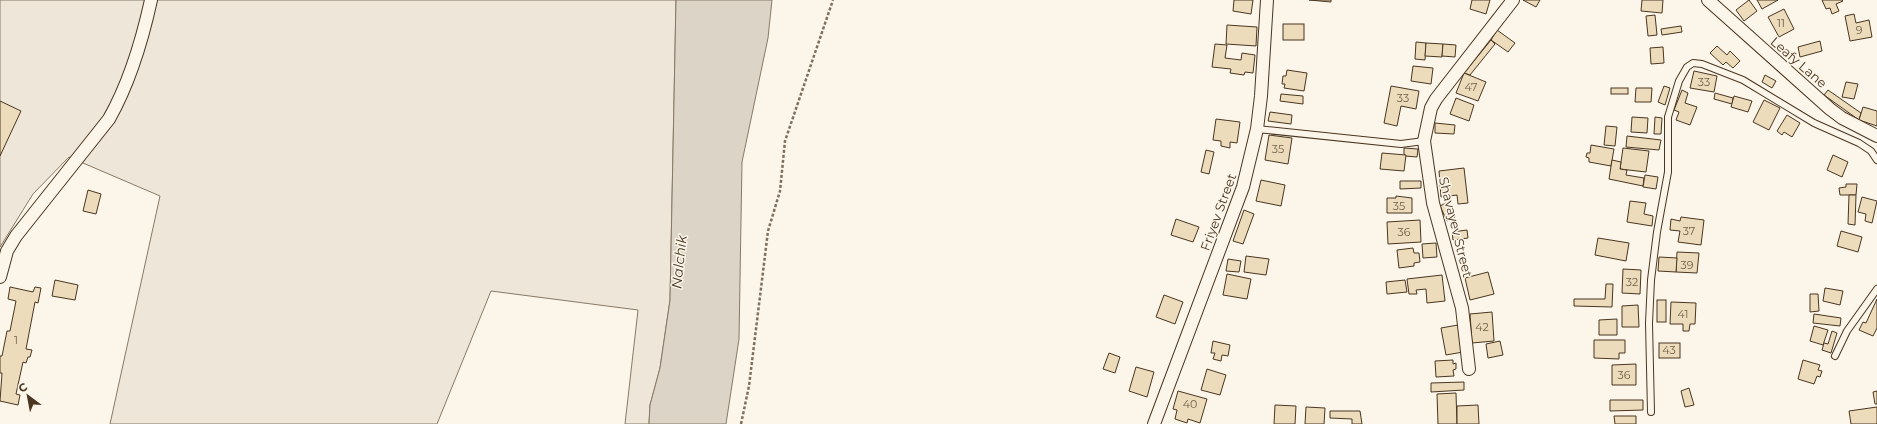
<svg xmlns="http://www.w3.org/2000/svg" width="1877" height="424" viewBox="0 0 1877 424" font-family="Montserrat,sans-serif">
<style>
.green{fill:#ede6d9;stroke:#887966}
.water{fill:#dcd4c6;stroke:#887966}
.building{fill:#ecdcbc;stroke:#4a3520}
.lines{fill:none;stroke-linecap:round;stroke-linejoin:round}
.lane-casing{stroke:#4a3520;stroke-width:8}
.street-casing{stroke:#4a3520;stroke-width:14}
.path{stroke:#7f6f5c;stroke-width:2.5;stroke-dasharray:3 2;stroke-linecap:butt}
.lane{stroke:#fbf6e9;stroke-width:6}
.street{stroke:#fbf6e9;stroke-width:12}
.labels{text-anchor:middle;stroke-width:3;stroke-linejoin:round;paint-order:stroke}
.number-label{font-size:11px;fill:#725f47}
.street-label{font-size:13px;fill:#4a3520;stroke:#fbf6e9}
.water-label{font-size:14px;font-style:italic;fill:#4a3520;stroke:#fbf6e9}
</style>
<rect width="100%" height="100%" fill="#fbf6e9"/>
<!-- green -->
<path class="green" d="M0 0H676L670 300 660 368 650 405 649 424H625L638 310 491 291 437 424H110L160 196 69 157 33 194 0 247Z"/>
<!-- water -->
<path class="water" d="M676 0H772L768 38 742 162 739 339 726 424H649L650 405 660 368 670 300Z"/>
<!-- building -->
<g class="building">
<path d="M1234 0H1253L1251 14 1233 11Z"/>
<path d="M1309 0H1331V2Z"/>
<path d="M1472 0H1490L1486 14 1470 9Z"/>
<path d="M1523 0H1540L1536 7Z"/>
<path d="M1642 0H1663L1662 13 1641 11Z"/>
<path d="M1749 0 1757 11 1744 21 1736 10Z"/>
<path d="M1757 0H1778L1762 9Z"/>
<path d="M1822 0H1842L1843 1 1836 4 1839 11 1832 14 1830 8 1826 9Z"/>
<path d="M1784 9 1794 29 1779 37 1768 17Z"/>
<path d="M1854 14 1856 23 1869 20 1872 37 1850 41 1845 16Z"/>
<path d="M1655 15 1657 35 1648 36 1646 16Z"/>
<rect x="1283" y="24" width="21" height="16"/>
<path d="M1227 25 1257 27 1256 46 1226 44Z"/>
<path d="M1681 26 1682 32 1662 35 1661 29Z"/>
<path d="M1497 30 1515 43 1508 52 1491 40Z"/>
<path d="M1491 40 1495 44 1470 75 1464 73Z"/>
<path d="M1820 41 1822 51 1800 57 1798 47Z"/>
<path d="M1416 42 1426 43 1425 60 1415 59Z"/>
<path d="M1426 43 1443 44 1442 57 1425 56Z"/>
<path d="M1215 44 1227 45 1225 58 1241 60 1242 53 1255 55 1253 73 1245 72 1244 75 1230 73 1231 69 1212 67Z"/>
<path d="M1443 44 1456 45 1455 57 1442 56Z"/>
<path d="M1717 46 1727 55 1730 51 1740 61 1733 68 1726 62 1723 65 1710 53Z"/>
<path d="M1663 47 1664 63 1651 64 1650 48Z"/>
<path d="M1413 66 1433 68 1431 84 1411 81Z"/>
<path d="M1287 70 1307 73 1304 91 1284 88 1285 84H1282L1283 76H1286Z"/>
<path d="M1694 71 1717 76 1714 92 1690 88Z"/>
<path d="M1464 73 1486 82 1478 101 1456 93Z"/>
<path d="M1765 75 1776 81 1772 88 1762 82Z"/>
<path d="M1846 82 1858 84 1854 99 1842 97Z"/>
<path d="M1391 86 1419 91 1416 109 1401 106 1397 126 1384 123Z"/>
<path d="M1664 86 1670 88 1665 105 1658 102Z"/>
<rect x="1611" y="88" width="17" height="6"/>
<path d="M1636 88H1652L1651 102H1635Z"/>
<path d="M1682 90 1688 93 1685 103 1697 107 1690 125 1676 120 1679 112 1674 110Z"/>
<path d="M1828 90 1861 113 1859 120 1824 95Z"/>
<path d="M1715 93 1733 98 1732 104 1714 99Z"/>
<path d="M1281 94 1303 96V104L1280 101Z"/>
<path d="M1734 96 1752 101 1748 112 1731 107Z"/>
<path d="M1456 98 1474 105 1469 121 1450 114Z"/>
<path d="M1764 100 1780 108 1769 130 1753 122Z"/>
<path d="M0 101 21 111 0 156Z"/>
<path d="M1863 107 1877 111V126L1859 120Z"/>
<path d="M1270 112 1292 115 1291 124 1268 121Z"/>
<path d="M1787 115 1800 123 1792 137 1784 132 1782 135 1777 131Z"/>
<path d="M1632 117 1648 118 1647 133 1631 132Z"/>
<path d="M1655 117 1662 118 1661 134H1654Z"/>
<path d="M1216 119 1240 122 1237 143 1230 142V148L1221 146V141L1213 140Z"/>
<path d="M1435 123 1455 125 1454 134 1435 133Z"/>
<path d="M1606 126 1617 127 1615 146 1604 145Z"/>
<path d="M1269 135 1292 138 1288 164 1265 160Z"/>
<path d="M1627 136 1661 140 1659 150 1626 147Z"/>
<path d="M1591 145 1614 149 1611 166 1589 162V158L1586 157 1587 153H1590Z"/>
<path d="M1404 148 1418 149 1417 157 1405 156 1404 154Z"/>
<path d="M1623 148 1649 151 1646 172 1620 169Z"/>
<path d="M1206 150 1214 152 1209 174 1201 172Z"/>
<path d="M1382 153 1406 155 1404 171 1380 169Z"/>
<path d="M1833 155 1848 162 1842 177 1827 170Z"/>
<path d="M1612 160 1621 162 1620 169 1627 170 1626 175 1644 178 1643 186 1609 179Z"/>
<path d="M1464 168 1468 203 1458 204 1457 195 1441 197 1439 171Z"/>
<path d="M1645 175 1658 177 1656 189 1643 187Z"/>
<path d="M1261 180 1285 185 1281 206 1256 201Z"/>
<path d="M1400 181H1421V188L1400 189Z"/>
<path d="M1846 184H1857L1856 195H1840L1839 188 1846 187Z"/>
<path d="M88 190 101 194 96 214 83 211Z"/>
<path d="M1849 195H1856L1855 225 1848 224Z"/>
<path d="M1396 196 1412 198V213H1387V198H1396Z"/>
<path d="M1862 197 1877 201 1872 223 1865 221 1866 214 1858 212Z"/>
<path d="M1630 201 1646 203 1644 214 1653 216 1652 226 1627 222Z"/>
<path d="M1448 202 1455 217 1447 221 1440 206Z"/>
<path d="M1244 210 1254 214 1243 244 1233 241Z"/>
<path d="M1681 217 1704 220 1701 245 1678 242 1680 231 1670 230 1671 219 1680 221Z"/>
<path d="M1176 219 1199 227 1193 242 1171 235Z"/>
<path d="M1420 220 1421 242 1388 244 1387 222Z"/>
<path d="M1467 230 1468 238 1453 240 1452 232Z"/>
<path d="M1841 231 1862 237 1858 252 1837 246Z"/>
<path d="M1598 238 1629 243 1626 261 1595 255Z"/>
<path d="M1436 243 1437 257 1423 258 1422 244Z"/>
<path d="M1413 248 1414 253H1419L1420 262 1414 263V266L1399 268 1397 250Z"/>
<path d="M1677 252 1699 253 1697 273 1676 272Z"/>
<path d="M1246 256 1269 259 1266 275 1244 272Z"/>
<path d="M1659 257 1677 258 1676 272 1658 271Z"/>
<path d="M1228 259 1241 261 1239 272 1226 271Z"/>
<path d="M1623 269 1641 270 1640 294 1622 293Z"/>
<path d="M1488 272 1494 294 1470 300 1465 278Z"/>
<path d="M1227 274 1251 279 1247 299 1223 295Z"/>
<path d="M1442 275 1445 301 1427 303 1426 289 1416 290 1417 294H1409L1407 279Z"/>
<path d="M55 280 78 285 75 300 52 296Z"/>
<path d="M1405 280 1407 292 1387 294 1386 282Z"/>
<path d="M1606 284H1613L1612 307 1574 306V299H1605Z"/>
<path d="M10 287 33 292 35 287 41 288 38 303 35 302 26 349 32 350 30 357H28L26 363 23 362 16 394 20 395 18 405 0 401 2 373H0V356H2L7 331H10L16 301 8 299Z"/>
<path d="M1825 288 1843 291 1840 305 1823 301Z"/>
<path d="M1810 294H1818L1819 311 1810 312Z"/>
<path d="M1164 295 1183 302 1175 324 1156 317Z"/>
<path d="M1877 299V328L1873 336 1859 330 1863 322 1866 323Z"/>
<rect x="1657" y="300" width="9" height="22"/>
<path d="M1671 302 1696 303 1695 324H1690L1689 331H1683V324H1670Z"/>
<path d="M1638 305 1639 327H1622V306Z"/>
<path d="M1492 312 1494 341 1472 343 1470 314Z"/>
<path d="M1814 314 1841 318 1840 326 1813 323Z"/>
<path d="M1617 319V335H1599V320Z"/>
<path d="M1458 325 1463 352 1446 355 1441 328Z"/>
<path d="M1814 326 1828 330 1823 345 1810 341Z"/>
<path d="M1832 331 1837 333 1831 353 1822 350 1824 343 1828 344Z"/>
<path d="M1594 340H1625V353H1619V359L1594 358Z"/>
<path d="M1213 341 1230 345 1228 356 1222 355 1221 361 1213 359 1215 353H1211Z"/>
<path d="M1500 341 1503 355 1488 358 1486 344Z"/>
<rect x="1659" y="343" width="21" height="15"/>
<path d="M1109 353 1120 357 1115 373 1103 369Z"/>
<path d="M1453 360V364L1456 363V369L1453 370 1454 376 1436 377 1435 361Z"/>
<path d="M1803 360 1820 365 1818 370 1822 371 1820 377 1817 376 1814 384 1798 379Z"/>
<path d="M1636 364V385H1612V365Z"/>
<path d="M1136 367 1154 372 1147 397 1129 391Z"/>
<path d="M1207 369 1226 375 1220 395 1201 390Z"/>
<path d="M1464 382V390L1431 392V383Z"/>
<path d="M1689 388 1694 405 1685 407 1681 391Z"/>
<path d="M1178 391 1207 399 1200 423 1188 419 1187 423 1175 419 1177 410 1173 409Z"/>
<path d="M1877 391V404H1875L1873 392Z"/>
<path d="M1456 393 1457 424H1438L1437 394Z"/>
<path d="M1610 400H1643V410L1610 411Z"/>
<path d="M1275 405 1296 406 1295 424H1274Z"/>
<path d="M1478 405 1479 424H1457V406Z"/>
<path d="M1306 407 1325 408 1324 424H1305Z"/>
<path d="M1877 407V424H1851L1849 411Z"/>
<path d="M1330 411H1360L1362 424H1352V419L1330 418Z"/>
<path d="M1614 416H1636V424H1615Z"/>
</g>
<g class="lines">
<defs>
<g id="lane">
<path d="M1257 129 1401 144 1424 141"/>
<path d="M1835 356 1847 331 1877 289"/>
<path d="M1651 412 1649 323 1651 280 1657 232 1668 172V117L1679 81 1687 67 1693 63 1702 64 1743 80 1814 123 1859 143 1871 151 1877 160"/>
</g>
<g id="street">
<path d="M1708 0 1830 109 1842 118 1877 136"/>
<path d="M0 277 7 251 16 236 109 119C130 82 142 41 151 0"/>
<path d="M1469 369 1462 308 1433 203 1424 141 1431 108 1436 99 1513 0"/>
<path d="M1154 424 1243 187 1257 129 1261 96 1267 0"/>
</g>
</defs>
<!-- lane casing -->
<use href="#lane" class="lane-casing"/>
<!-- street casing -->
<use href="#street" class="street-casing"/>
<!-- path -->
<path class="path" d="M741 424 749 386 768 231 780 191 785 141 833 0"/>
<!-- lane -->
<use href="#lane" class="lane"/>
<!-- street -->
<use href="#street" class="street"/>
</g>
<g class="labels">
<!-- number labels -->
<g class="number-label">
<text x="1781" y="27">11</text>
<text x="1859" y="34">9</text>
<text x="1704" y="86">33</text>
<text x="1471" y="91">47</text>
<text x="1403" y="102">33</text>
<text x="1278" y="153">35</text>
<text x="1399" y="210">35</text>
<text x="1689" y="235">37</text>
<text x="1404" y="236">36</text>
<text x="1687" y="269">39</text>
<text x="1632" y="286">32</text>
<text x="1683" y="318">41</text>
<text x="1482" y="331">42</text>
<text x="16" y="344">1</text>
<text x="1669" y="354">43</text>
<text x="1624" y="379">36</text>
<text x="1190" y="408">40</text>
</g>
<!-- street labels -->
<g class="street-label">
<text transform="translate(1799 62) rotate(41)" y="5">Leafy Lane</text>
<text transform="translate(1218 212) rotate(-70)" y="5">Friyev Street</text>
<text transform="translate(1456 227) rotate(76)" y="5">Shavayev Street</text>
</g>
<!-- water labels -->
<g class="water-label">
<text transform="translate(679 262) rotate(-84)" y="5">Nalchik</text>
</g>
</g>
<!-- north arrow -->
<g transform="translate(28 396) rotate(328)" stroke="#fbf6e9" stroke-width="3" paint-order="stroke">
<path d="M0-3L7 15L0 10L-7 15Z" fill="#4a3520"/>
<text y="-6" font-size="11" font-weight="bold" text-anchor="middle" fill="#4a3520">С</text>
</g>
</svg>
